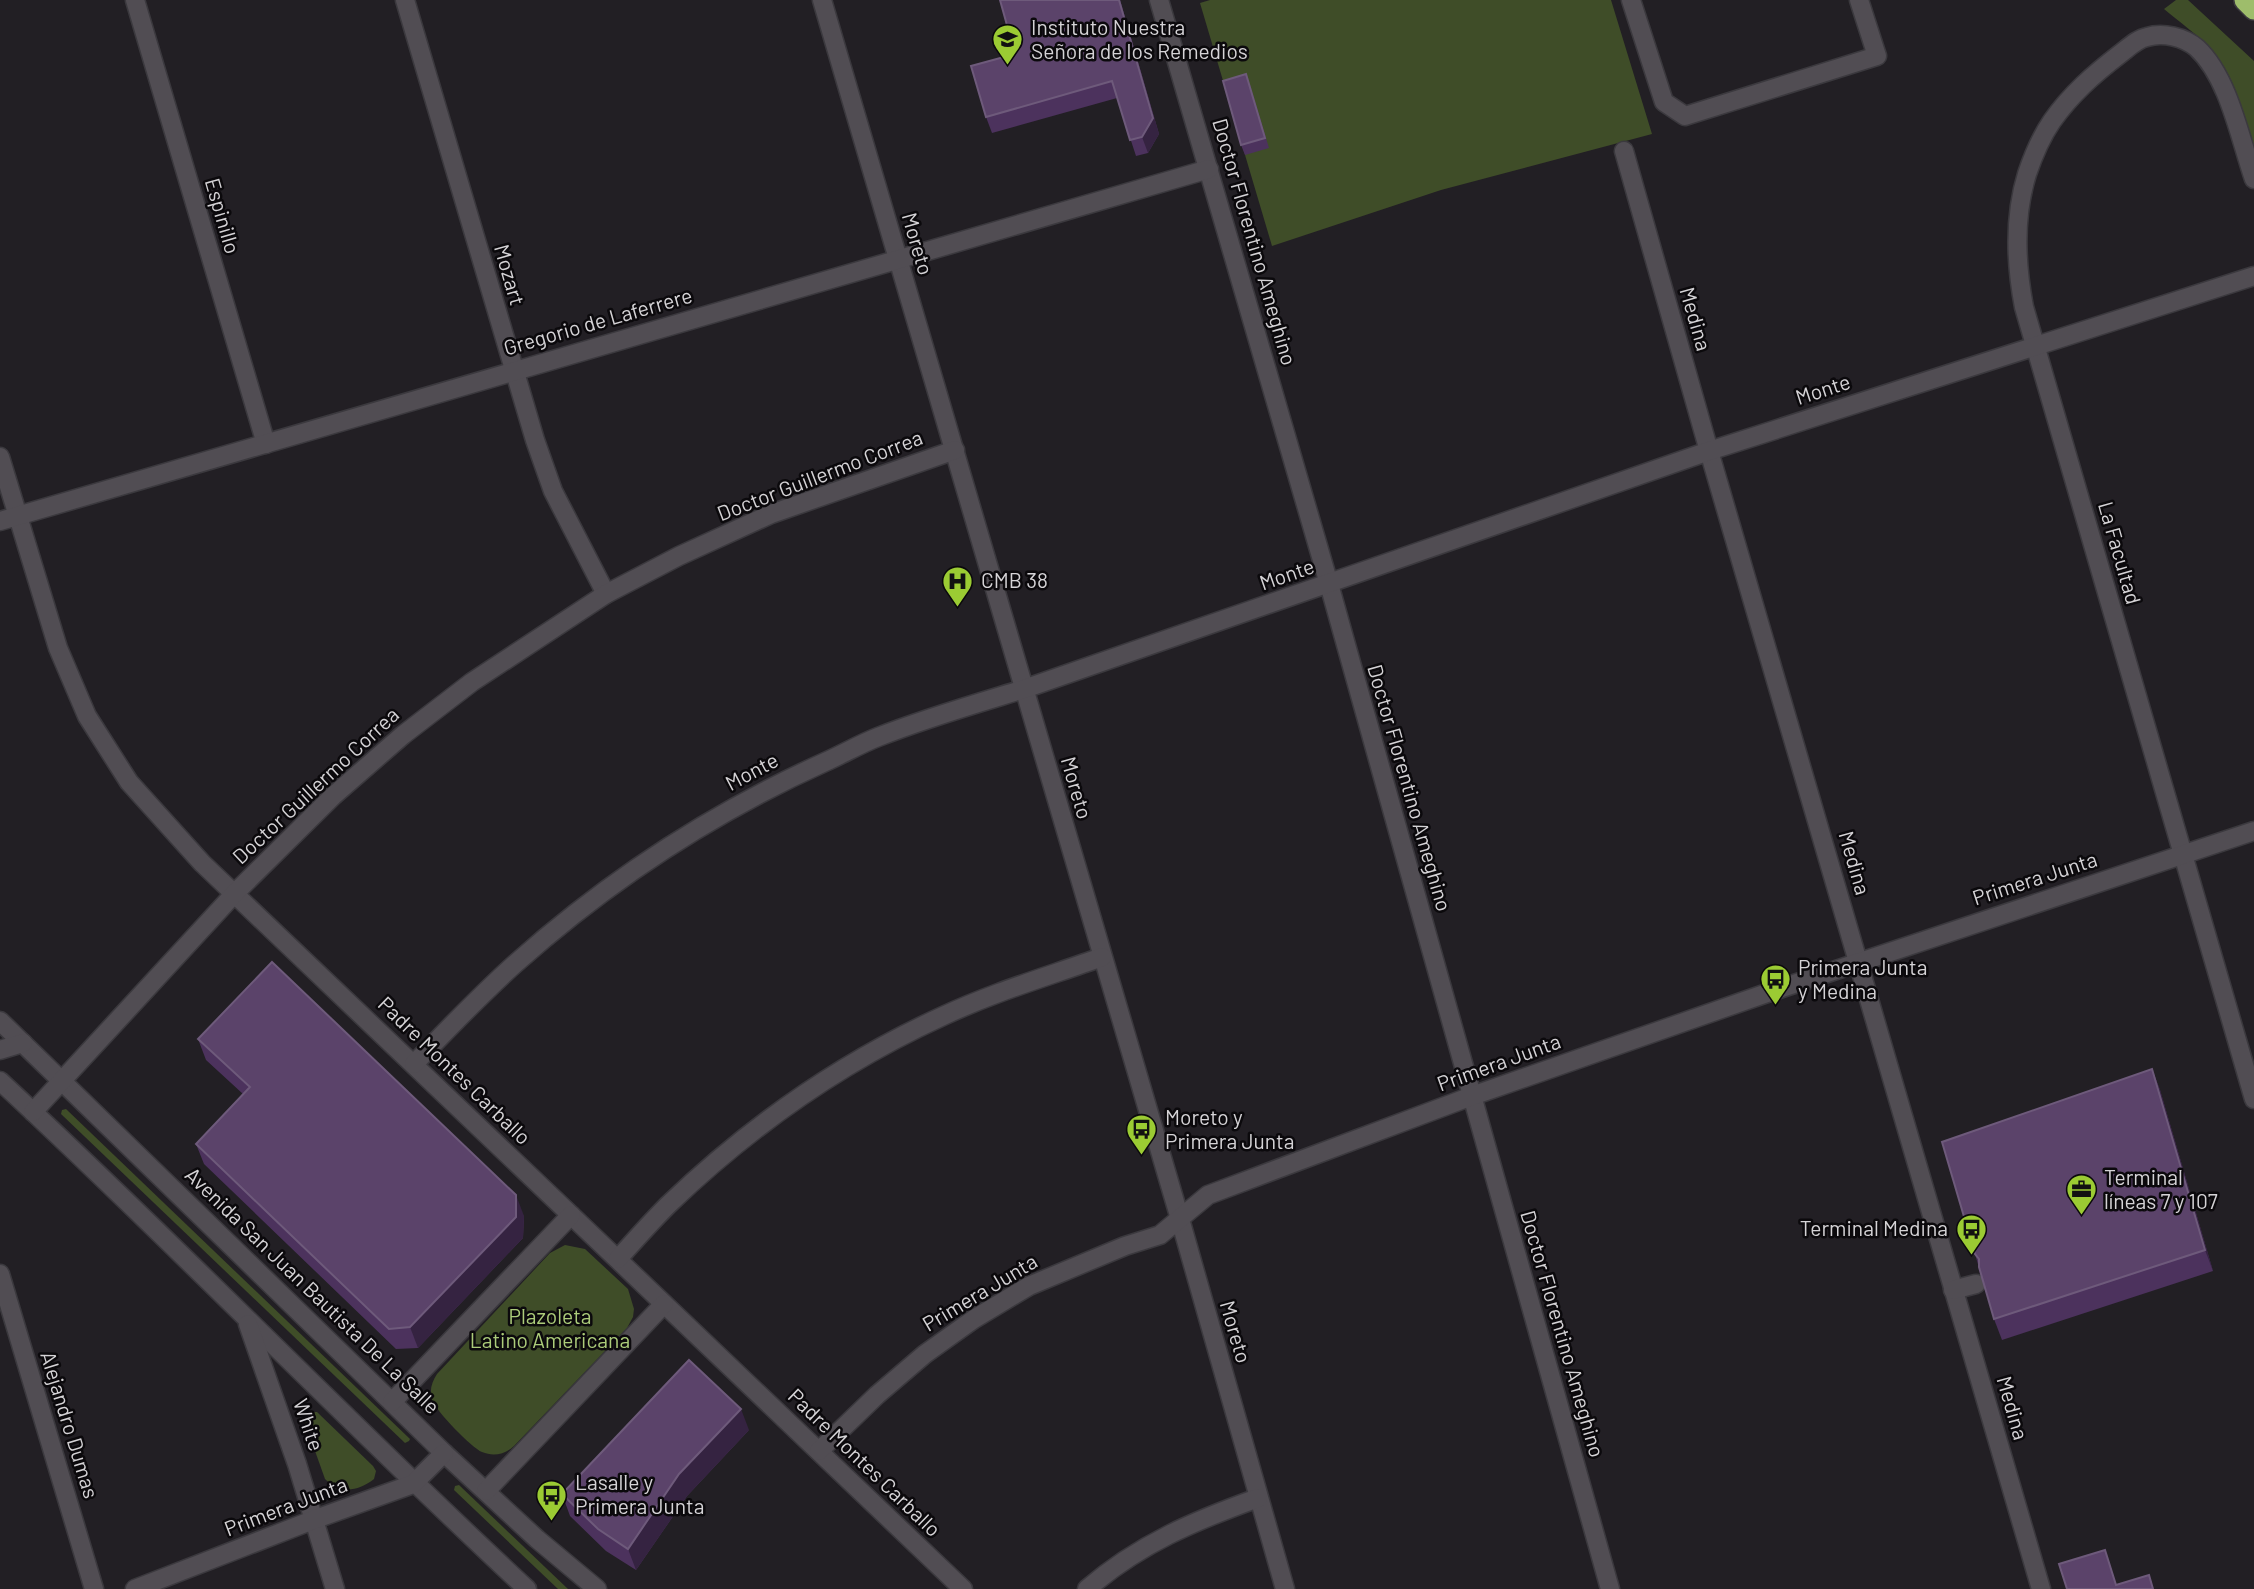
<svg xmlns="http://www.w3.org/2000/svg" width="2254" height="1589" viewBox="0 0 2254 1589" font-family="Barlow,sans-serif">
<style>
.green{fill:#3f4d28}
.lines{fill:none;stroke-linecap:round;stroke-linejoin:round}
.minor-casing{stroke:#3b393e;stroke-width:21}
.highway-casing{stroke:#3b393e;stroke-width:24}
.minor{stroke:#514d53;stroke-width:18}
.highway{stroke:#9ebd6b;stroke-width:21}
.wall{fill:#4c325d}
.shaded-wall{fill:#352341}
.building{fill:#5b436a;stroke:#6e5a7b;stroke-width:2}
.labels{text-anchor:middle;stroke-width:5;stroke-linejoin:round;paint-order:stroke}
.poi-label{font-size:21px;fill:#d5d3d6;stroke:#0b090c;text-anchor:start}
.street-label{font-size:21px;fill:#d5d3d6;stroke:#0b090c}
.park-label{font-size:21px;fill:#accc7a;stroke:#0b090c}
</style>
<rect width="100%" height="100%" fill="#221f24"/>
<!-- green -->
<g class="green">
<path d="M1210 0H1611L1652 134 1441 190 1272 246 1200 3Z"/>
<path d="M2176 0H2188L2254 61V175C2248 132 2241 82 2210 48 2197 34 2179 22 2164 9Z"/>
<path d="M66 1109 410 1439 409 1441 405 1443 61 1114 62 1110Z"/>
<path d="M565 1245 585 1249 628 1289 634 1309 633 1317 627 1328 514 1446C505 1454 494 1457 482 1452 472 1448 436 1411 432 1400 429 1390 432 1382 437 1374L550 1253Z"/>
<path d="M310 1412H317L373 1466 376 1471 374 1479C357 1492 340 1494 325 1479L304 1420Z"/>
<path d="M459 1485 568 1589H558L454 1490 455 1486Z"/>
</g>
<g class="lines">
<defs>
<g id="minor">
<path d="M135 0 266 444"/>
<path d="M405 0 535 440 553 491 606 594"/>
<path d="M822 0 1180 1219 1285 1589"/>
<path d="M1159 0 1329 584 1610 1589"/>
<path d="M1631 0 1664 102 1685 116 1877 56 1859 0"/>
<path d="M1624 151 1709 451 2041 1589"/>
<path d="M2254 179C2240 139 2229 78 2197 48 2184 37 2163 32 2147 37 2137 39 2128 48 2120 54 2094 74 2071 94 2052 121 2041 137 2033 156 2027 174 2014 216 2016 265 2024 307L2254 1099"/>
<path d="M0 457 58 648 87 716 129 782 202 863 963 1589"/>
<path d="M0 521 1209 169"/>
<path d="M0 1021 444 1453 537 1539 597 1589"/>
<path d="M0 1050 23 1043"/>
<path d="M414 1064C447 1030 480 995 516 963 608 881 712 813 825 762 843 754 860 744 878 737 926 718 975 704 1024 689L1709 451 2254 276"/>
<path d="M0 1081C179 1247 348 1423 527 1589"/>
<path d="M33 1112 235 893 333 796 403 735 472 682 606 594 679 556 771 514 955 450"/>
<path d="M618 1259C634 1241 651 1222 668 1205 748 1128 842 1062 943 1016 994 992 1049 976 1102 957"/>
<path d="M0 1274 94 1589"/>
<path d="M1953 1290 1976 1284"/>
<path d="M248 1324 297 1464 335 1589"/>
<path d="M392 1402 571 1215"/>
<path d="M819 1451 877 1395 925 1354 974 1319 1029 1286 1125 1246 1160 1235 1208 1195 1472 1096 1770 992 2254 831"/>
<path d="M486 1491 664 1304"/>
<path d="M135 1589 313 1520 413 1484 444 1453"/>
<path d="M1087 1589C1139 1544 1194 1521 1258 1498"/>
</g>
<path id="highway" d="M2245 0 2254 9"/>
</defs>
<!-- minor casing -->
<use href="#minor" class="minor-casing"/>
<!-- highway casing -->
<use href="#highway" class="highway-casing"/>
<!-- minor -->
<use href="#minor" class="minor"/>
<!-- highway -->
<use href="#highway" class="highway"/>
</g>
<!-- wall -->
<g class="wall">
<path d="M1120 0 1159 134 1148 153 1136 156 1117 98 992 133 986 117 1015 54Z"/>
<path d="M1250 85 1269 148 1245 155 1241 145Z"/>
<path d="M198 1039 524 1216 523 1238 418 1348 396 1349 204 1164 196 1144 243 1094 206 1060Z"/>
<path d="M2152 1069 2160 1090 2213 1271 2002 1340 1994 1319 1975 1254Z"/>
<path d="M749 1430 687 1496 636 1570 606 1551 570 1516 562 1494Z"/>
</g>
<!-- shaded-wall -->
<g class="shaded-wall">
<path d="M1119 0H1120L1159 134 1148 153 1142 137Z"/>
<path d="M2152 1069 2160 1090 2213 1271 2205 1250Z"/>
<path d="M516 1195 524 1216 523 1238 418 1348 410 1327Z"/>
<path d="M741 1409 749 1430 687 1496 636 1570 628 1549 679 1474Z"/>
</g>
<!-- building -->
<g class="building">
<path d="M1000 0H1119L1153 118 1142 137 1130 140 1112 81 986 117 971 66 1015 54Z"/>
<path d="M1246 74 1265 138 1241 145 1223 81Z"/>
<path d="M272 962 516 1195V1217L410 1327 389 1329 196 1144 250 1087 198 1039Z"/>
<path d="M2152 1069 2205 1250 1994 1319 1979 1267V1259L1975 1254 1942 1142Z"/>
<path d="M689 1360 741 1409 679 1474 628 1549 598 1529 562 1494Z"/>
<path d="M2105 1550 2116 1585 2149 1575 2153 1589H2067L2059 1564Z"/>
</g>
<!-- icons -->
<defs>
<symbol id="school-pin" viewBox="-11 -11 22 30"><path d="M0 17L-7.5 6A9.5 9.5 0 1 1 7.5 6Z" fill="#9bcb33" stroke="#0b090c"/><path d="M0-5L7-2L0 1L-7-2ZM-4 1L0 2.5L4 1V4Q0 6-4 4Z" fill="#111"/></symbol>
<symbol id="hospital-pin" viewBox="-11 -11 22 30"><path d="M0 17L-7.5 6A9.5 9.5 0 1 1 7.5 6Z" fill="#9bcb33" stroke="#0b090c"/><path d="M-5-5h3v3.5h4V-5h3V5h-3V1.5h-4V5h-3Z" fill="#111"/></symbol>
<symbol id="bus-pin" viewBox="-11 -11 22 30"><path d="M0 17L-7.5 6A9.5 9.5 0 1 1 7.5 6Z" fill="#9bcb33" stroke="#0b090c"/><path d="M-5-6H5V4H4V6H2V4H-2V6H-4V4H-5ZM-3.5-4V0h7V-4ZM-3.5 1.2v1.5H-2V1.2ZM2 1.2v1.5H3.5V1.2Z" fill="#111"/></symbol>
<symbol id="office-pin" viewBox="-11 -11 22 30"><path d="M0 17L-7.5 6A9.5 9.5 0 1 1 7.5 6Z" fill="#9bcb33" stroke="#0b090c"/><path d="M-6-3h4V-5.5h4V-3h4V5H-6ZM-1-4.5V-3h2v-1.5ZM-6 0V1H6V0Z" fill="#111"/></symbol>
</defs>
<g fill-rule="evenodd">
<use href="#school-pin" x="990" y="22" width="35" height="47"/>
<use href="#hospital-pin" x="940" y="564" width="35" height="47"/>
<use href="#bus-pin" x="1758" y="962" width="35" height="47"/>
<use href="#bus-pin" x="1124" y="1112" width="35" height="47"/>
<use href="#office-pin" x="2064" y="1172" width="35" height="47"/>
<use href="#bus-pin" x="1954" y="1212" width="35" height="47"/>
<use href="#bus-pin" x="534" y="1478" width="35" height="47"/>
</g>
<g class="labels">
<!-- poi labels -->
<g class="poi-label">
<text x="1031" y="35">Instituto Nuestra<tspan x="1031" dy="24">Señora de los Remedios</tspan></text>
<text x="981" y="588">CMB 38</text>
<text x="1798" y="975">Primera Junta<tspan x="1798" dy="24">y Medina</tspan></text>
<text x="1165" y="1125">Moreto y<tspan x="1165" dy="24">Primera Junta</tspan></text>
<text x="2104" y="1185">Terminal<tspan x="2104" dy="24">líneas 7 y 107</tspan></text>
<text x="1948" y="1236" text-anchor="end">Terminal Medina</text>
<text x="575" y="1490">Lasalle y<tspan x="575" dy="24">Primera Junta</tspan></text>
</g>
<!-- street labels -->
<g class="street-label">
<text transform="translate(222 216) rotate(74)" y="7">Espinillo</text>
<text transform="translate(1254 242) rotate(74)" y="7">Doctor Florentino Ameghino</text>
<text transform="translate(917 244) rotate(74)" y="7">Moreto</text>
<text transform="translate(509 275) rotate(74)" y="7">Mozart</text>
<text transform="translate(1695 319) rotate(74)" y="7">Medina</text>
<text transform="translate(598 322) rotate(-16)" y="7">Gregorio de Laferrere</text>
<text transform="translate(1823 390) rotate(-18)" y="7">Monte</text>
<text transform="translate(820 476) rotate(-21)" y="7">Doctor Guillermo Correa</text>
<text transform="translate(2119 553) rotate(74)" y="7">La Facultad</text>
<text transform="translate(1287 575) rotate(-19)" y="7">Monte</text>
<text transform="translate(752 772) rotate(-28)" y="7">Monte</text>
<text transform="translate(316 786) rotate(-43)" y="7">Doctor Guillermo Correa</text>
<text transform="translate(1076 788) rotate(74)" y="7">Moreto</text>
<text transform="translate(1409 788) rotate(74)" y="7">Doctor Florentino Ameghino</text>
<text transform="translate(1854 863) rotate(74)" y="7">Medina</text>
<text transform="translate(2035 879) rotate(-18)" y="7">Primera Junta</text>
<text transform="translate(1499 1063) rotate(-20)" y="7">Primera Junta</text>
<text transform="translate(454 1071) rotate(44)" y="7">Padre Montes Carballo</text>
<text transform="translate(312 1291) rotate(44)" y="7">Avenida San Juan Bautista De La Salle</text>
<text transform="translate(980 1293) rotate(-31)" y="7">Primera Junta</text>
<text transform="translate(1235 1332) rotate(74)" y="7">Moreto</text>
<text transform="translate(1562 1334) rotate(74)" y="7">Doctor Florentino Ameghino</text>
<text transform="translate(2012 1408) rotate(74)" y="7">Medina</text>
<text transform="translate(69 1425) rotate(73)" y="7">Alejandro Dumas</text>
<text transform="translate(308 1425) rotate(71)" y="7">White</text>
<text transform="translate(864 1463) rotate(44)" y="7">Padre Montes Carballo</text>
<text transform="translate(286 1507) rotate(-21)" y="7">Primera Junta</text>
</g>
<!-- park labels -->
<g class="park-label">
<text x="550" y="1324">Plazoleta<tspan x="550" dy="24">Latino Americana</tspan></text>
</g>
</g>
</svg>
